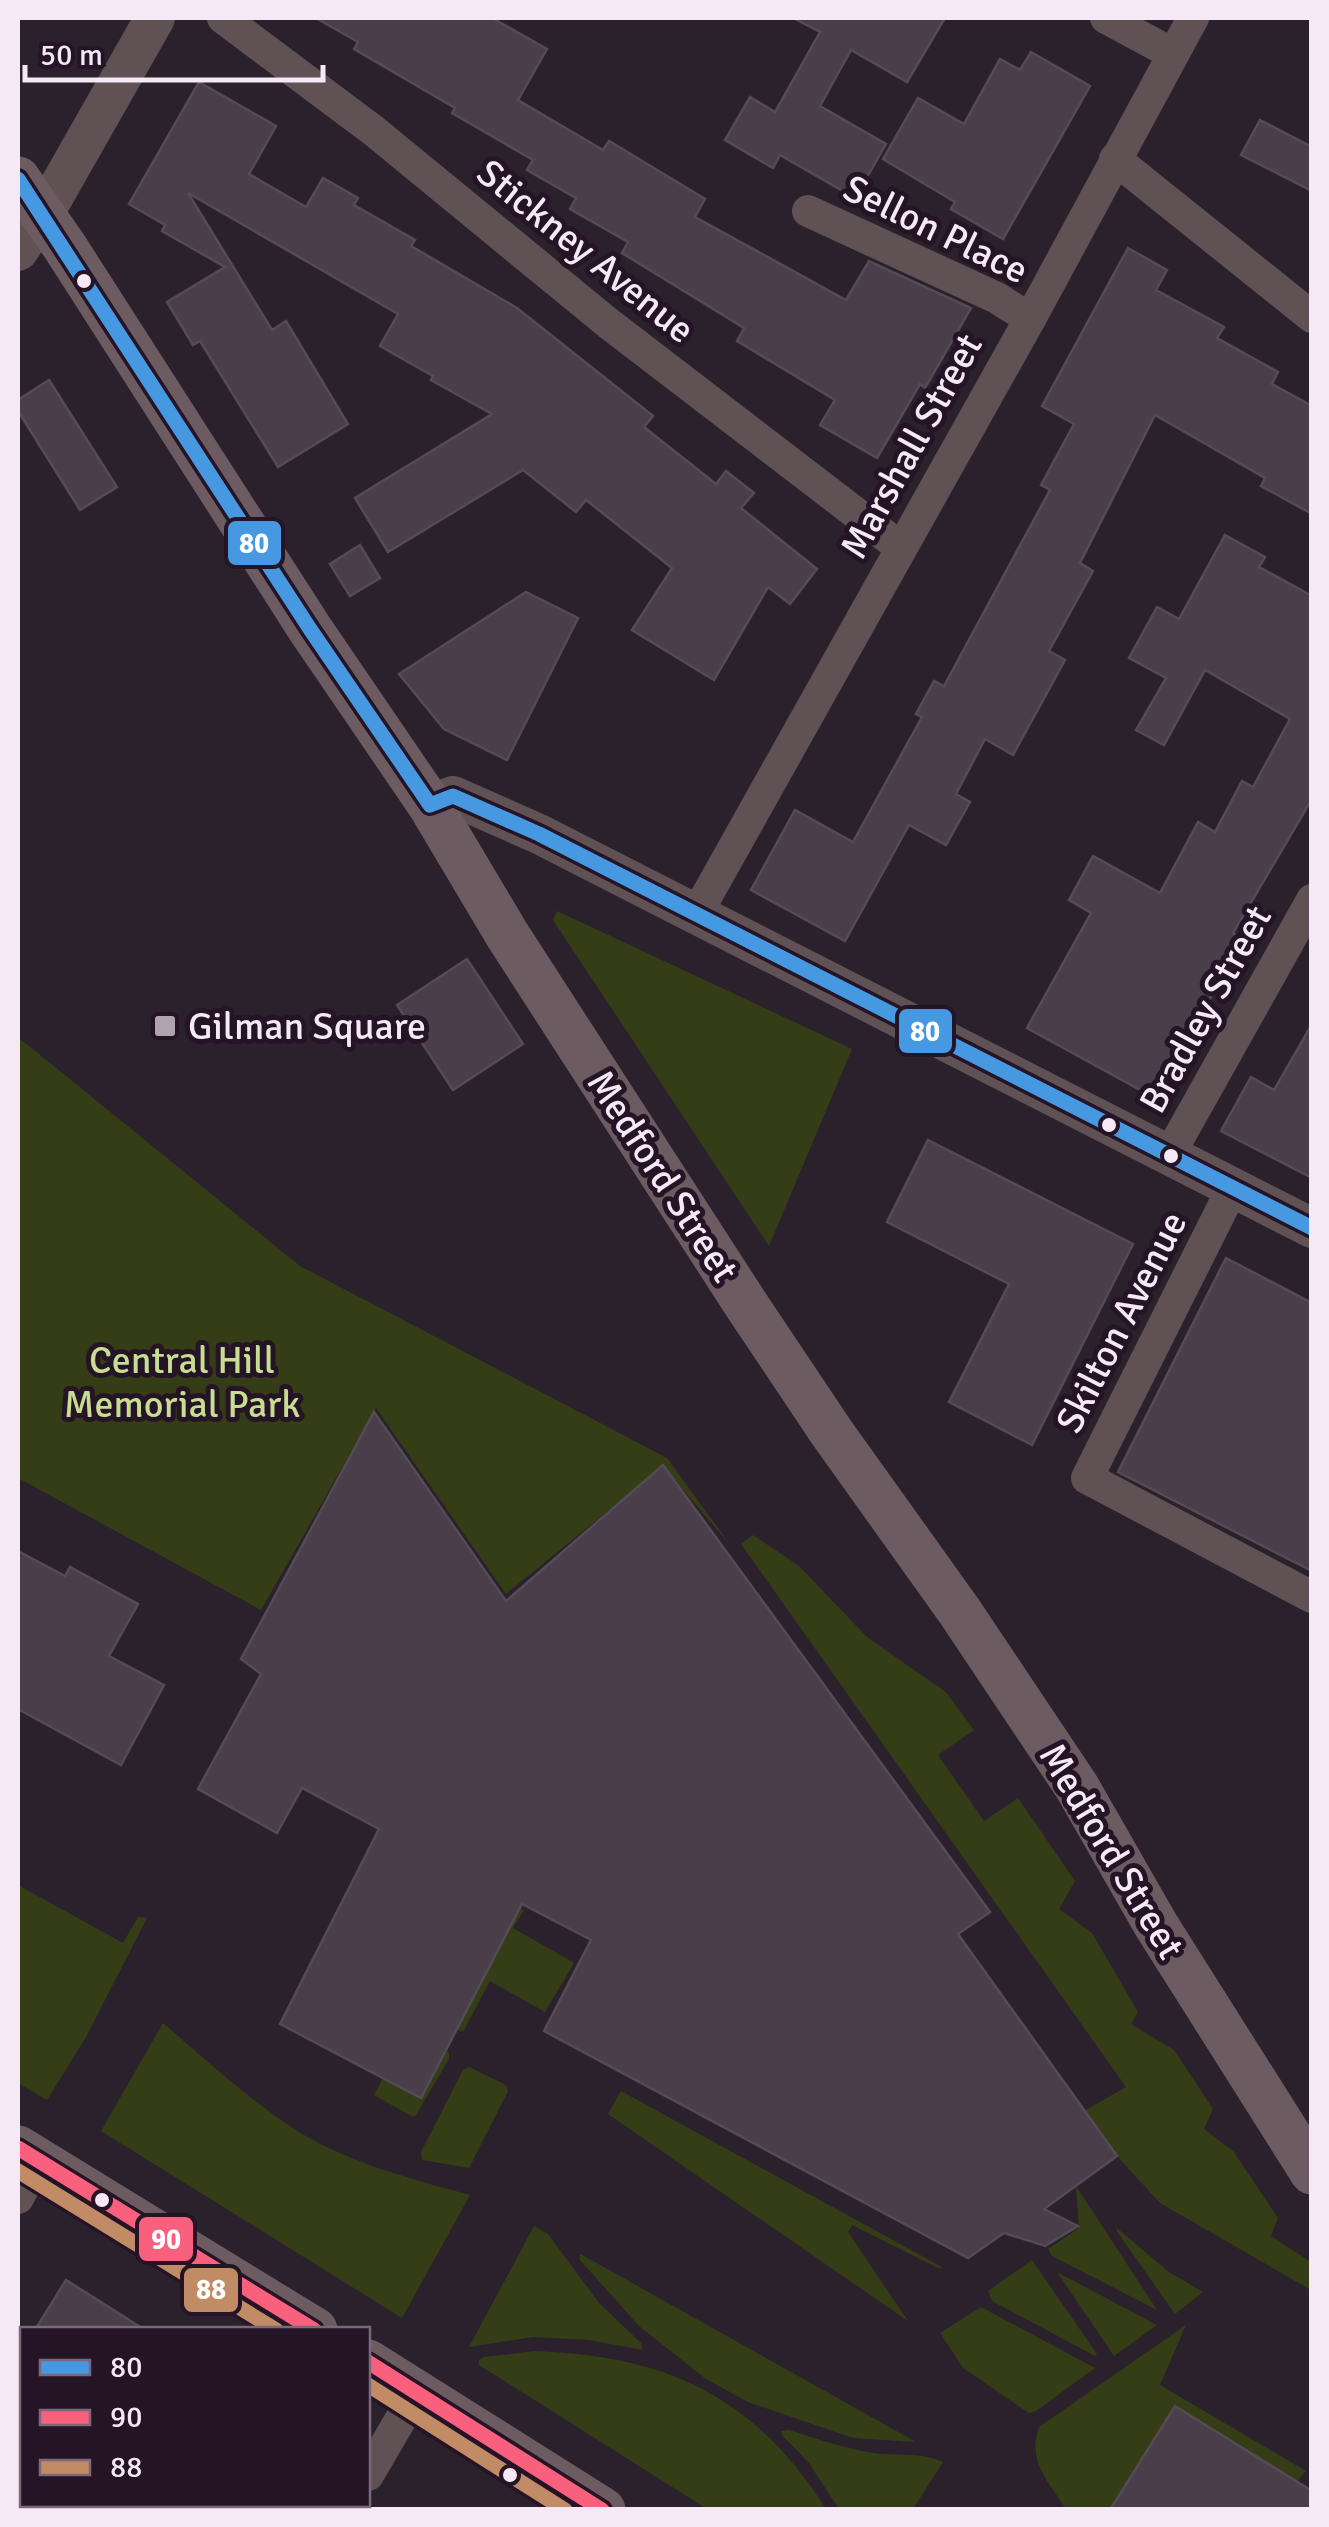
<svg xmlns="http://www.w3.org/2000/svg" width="1329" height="2527" viewBox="0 0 1329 2527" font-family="Signika,sans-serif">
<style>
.green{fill:#353d16}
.building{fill:#4a3e4b;stroke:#544b54;stroke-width:2.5}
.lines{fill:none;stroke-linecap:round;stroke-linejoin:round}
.minor{stroke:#605155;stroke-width:32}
.tertiary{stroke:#605155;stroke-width:40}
.secondary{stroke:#6c5b60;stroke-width:45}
.bus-1-casing{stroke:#251426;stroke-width:22}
.bus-2-casing{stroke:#251426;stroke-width:22}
.bus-3-casing{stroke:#251426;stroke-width:22}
.bus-1{stroke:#4699e1;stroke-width:15}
.bus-2{stroke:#f8607d;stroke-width:15}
.bus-3{stroke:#c18c65;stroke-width:15}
.bus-dot{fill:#f6e9f6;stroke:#251426;stroke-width:4}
.poi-dot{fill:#afa3af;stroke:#251426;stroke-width:4}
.labels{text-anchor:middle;stroke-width:10;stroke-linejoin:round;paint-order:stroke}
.street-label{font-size:38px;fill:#f6e9f6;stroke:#251426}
.poi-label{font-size:38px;fill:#f6e9f6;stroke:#251426;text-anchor:start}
.park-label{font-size:38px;fill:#c7dd91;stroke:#251426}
.line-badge{stroke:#251426;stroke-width:4}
.badge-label{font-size:28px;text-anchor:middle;font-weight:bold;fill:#fff}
</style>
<rect width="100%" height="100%" fill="#2b212c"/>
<!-- green -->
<g class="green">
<path d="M557 911 852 1049 769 1246 553 920Z"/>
<path d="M18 1037 300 1266 667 1458 731 1546 663 1466 506 1594 376 1408 261 1610 18 1478Z"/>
<path d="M753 1535 799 1566 868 1638 946 1692 974 1730 938 1755 984 1821 1018 1798 1075 1881 1059 1909 1092 1933 1138 2012 1131 2024 1174 2050 1213 2109 1204 2129 1233 2151 1278 2218 1271 2236 1311 2262V2290L1160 2203 1117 2156 1084 2111 1126 2087 741 1544Z"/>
<path d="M18 1885 123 1943 138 1917 147 1918 86 2037 47 2100 18 2083Z"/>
<path d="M519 1909 524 1910 513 1928 574 1963 545 2012 490 1981 463 2032 457 2029Z"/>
<path d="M163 2023C206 2060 248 2099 296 2130 348 2163 412 2179 470 2195L402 2318 101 2131Z"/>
<path d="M445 2050 449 2053V2059L416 2115 413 2117 374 2095 383 2078 421 2097Z"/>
<path d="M469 2067 506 2085 508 2091 469 2168 422 2160 421 2152 463 2070Z"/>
<path d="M621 2091 942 2267 940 2269 852 2225 848 2232 908 2321 608 2114Z"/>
<path d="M1076 2186 1157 2310 1052 2256 1048 2249 1079 2228Z"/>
<path d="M534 2226 548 2234 599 2303 641 2343 643 2350 589 2340 533 2337 469 2347Z"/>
<path d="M1118 2229 1169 2272 1203 2292 1175 2314 1116 2230Z"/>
<path d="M580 2254 584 2256 916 2442 853 2438 748 2402 706 2379 639 2326 579 2259Z"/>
<path d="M1032 2260 1097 2354 1095 2356 992 2301 988 2291Z"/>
<path d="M1057 2272 1157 2325 1114 2356Z"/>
<path d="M981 2307 1095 2368 1036 2411 1029 2413 963 2368 940 2333Z"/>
<path d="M1186 2325 1160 2385 1306 2471 1297 2482 1175 2406 1110 2509H1066C1048 2481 1027 2461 1039 2427Z"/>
<path d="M535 2351C667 2356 754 2396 826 2509H707L479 2365V2360L484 2357Z"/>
<path d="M789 2430C817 2439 844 2448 873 2453 897 2456 921 2452 943 2462L913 2509H839L809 2463 782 2435 781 2431Z"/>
</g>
<!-- building -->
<g class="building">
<path d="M316 18H492L547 49 518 100 603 150 609 141 705 199 695 217 846 300 869 261 971 308 925 388 920 384 877 458 820 425 835 400 737 341 744 328 622 253 628 242 570 209 576 198 527 170 533 160 452 113 455 108 354 49 358 42Z"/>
<path d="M793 18H945L907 82 851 50 820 106 886 144 855 198 780 155 773 168 725 140 750 97 775 112 820 32Z"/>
<path d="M1031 52 1090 86 1003 239 951 209 955 202 883 159 918 98 964 124 1000 59 1020 70Z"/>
<path d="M199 82 276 126 249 174 306 207 323 178 358 198 354 205 415 240 411 246 517 308 653 416 644 427 716 484 726 471 754 493 741 508 817 569 790 604 768 587 714 680 632 630 672 568 586 500 576 512 523 470 388 552 355 498 492 414 431 380 433 376 380 346 398 314 188 193 272 330 286 321 348 424 278 467 200 341 193 345 167 302 225 267 162 231 165 225 129 204Z"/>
<path d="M1260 120 1312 147V191L1241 155Z"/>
<path d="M1128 248 1167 270 1156 290 1224 327 1217 338 1278 372 1272 384 1312 406V514L1261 486 1265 478 1155 415 1080 563 1093 571 1049 651 1065 660 1013 755 985 739 956 794 970 802 946 845 909 825 845 941 751 890 795 810 853 842 922 717 916 714 934 681 944 686 1050 490 1041 485 1074 424 1042 406Z"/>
<path d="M49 380 117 487 80 510 18 411V400Z"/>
<path d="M1225 535 1265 557 1259 567 1312 596V799L1233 933 1243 939 1155 1098 1027 1028 1091 913 1069 900 1093 856 1160 893 1198 822 1215 832 1242 781 1253 787 1290 719 1205 670 1164 745 1136 730 1166 678 1129 658 1157 607 1179 619Z"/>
<path d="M360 545 380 578 350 596 330 564Z"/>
<path d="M526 592 578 618 507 760 444 729 399 674Z"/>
<path d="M467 959 523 1044 453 1090 397 1005Z"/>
<path d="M1312 1024V1178L1221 1131 1251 1077 1274 1090Z"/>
<path d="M928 1140 1133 1244 1032 1445 949 1402 1009 1284 887 1222Z"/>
<path d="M1226 1258 1312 1303V1571L1118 1472Z"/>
<path d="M374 1412 506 1601 663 1465 990 1912 958 1934 1117 2156 1044 2209 1078 2226 1045 2246 1004 2233 968 2258 544 2031 591 1940 522 1904 421 2098 280 2024 379 1829 302 1788 277 1833 198 1789 261 1674 241 1659Z"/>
<path d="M18 1551 65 1576 70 1567 138 1604 109 1656 164 1685 121 1765 18 1709Z"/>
<path d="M66 2280 145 2330H35Z"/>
<path d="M1175 2406 1312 2491V2510H1110Z"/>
</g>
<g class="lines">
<!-- minor -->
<g class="minor">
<path d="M223 18 374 131 608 323 900 547"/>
<path d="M1106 18 1173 54"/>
<path d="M1115 159 1312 317"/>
<path d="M808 211 997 298 1030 319"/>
<path d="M697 913 1030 319 1193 18"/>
<path d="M1168 1157 1312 900"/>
<path d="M1232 1189 1087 1478 1312 1597"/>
<path d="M18 2198 38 2160"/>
<path d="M368 2475 416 2393"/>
<path d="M347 2510 350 2504"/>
</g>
<!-- tertiary -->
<g class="tertiary">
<path d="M18 251 43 215 155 18"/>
<path d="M430 805 453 796 539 834 1312 1228"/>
</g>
<!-- secondary -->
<g class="secondary">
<path d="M18 179 65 247 310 629 430 805 508 936 747 1306 832 1433 960 1612 1077 1787 1156 1925 1312 2172"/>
<path d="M18 2148 315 2330"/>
<path d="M368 2362 603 2510"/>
</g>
<defs>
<path id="bus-1" d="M18 179 310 629 430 805 453 796 539 834 1312 1228"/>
<g id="bus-2">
<path d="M18 2148 314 2330"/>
<path d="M368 2362 602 2510"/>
</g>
<g id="bus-3">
<path d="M18 2171 276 2330"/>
<path d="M368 2385 565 2510"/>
</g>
</defs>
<!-- bus-1 casing -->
<use href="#bus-1" class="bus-1-casing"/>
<!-- bus-2 casing -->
<use href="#bus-2" class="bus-2-casing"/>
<!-- bus-3 casing -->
<use href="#bus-3" class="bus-3-casing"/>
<!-- bus-1 -->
<use href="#bus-1" class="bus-1"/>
<!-- bus-2 -->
<use href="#bus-2" class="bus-2"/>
<!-- bus-3 -->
<use href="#bus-3" class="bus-3"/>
</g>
<!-- markers -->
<g class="bus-dot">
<circle cx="84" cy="281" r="9"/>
<circle cx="1109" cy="1125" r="9"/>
<circle cx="1171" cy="1156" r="9"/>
<circle cx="102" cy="2200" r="9"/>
<circle cx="510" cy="2475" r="9"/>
</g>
<rect class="poi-dot" x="153" y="1014" width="24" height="24" rx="5"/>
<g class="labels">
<!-- street labels -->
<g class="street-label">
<text transform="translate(936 229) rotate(26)" y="13">Sellon Place</text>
<text transform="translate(586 251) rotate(39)" y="13">Stickney Avenue</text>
<text transform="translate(911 446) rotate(-61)" y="13">Marshall Street</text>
<text transform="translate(1205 1009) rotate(-61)" y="13">Bradley Street</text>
<text transform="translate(663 1176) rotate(57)" y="13">Medford Street</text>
<text transform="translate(1121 1322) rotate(-63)" y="13">Skilton Avenue</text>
<text transform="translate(1112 1851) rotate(59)" y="13">Medford Street</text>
</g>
<!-- poi labels -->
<g class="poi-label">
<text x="188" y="1039">Gilman Square</text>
</g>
<!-- park labels -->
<g class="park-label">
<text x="182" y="1373">Central Hill<tspan x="182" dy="44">Memorial Park</tspan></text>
</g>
</g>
<g class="line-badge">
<rect x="226" y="519" width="57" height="48" rx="10" fill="#4699e1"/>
<rect x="897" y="1007" width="57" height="48" rx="10" fill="#4699e1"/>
<rect x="137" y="2215" width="58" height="48" rx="10" fill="#f8607d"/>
<rect x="182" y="2266" width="58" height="48" rx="10" fill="#c18c65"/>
</g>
<g class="badge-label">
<text x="254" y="553">80</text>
<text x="925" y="1041">80</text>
<text x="166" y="2249">90</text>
<text x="211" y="2299">88</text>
</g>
<!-- border -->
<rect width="1329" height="2527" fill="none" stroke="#f6e9f6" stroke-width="40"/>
<!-- legend -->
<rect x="20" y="2327" width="350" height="180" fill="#251426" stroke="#796979" stroke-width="2.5"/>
<rect x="40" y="2360" width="50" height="15" fill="#4699e1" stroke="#796979" stroke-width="2.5"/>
<text x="110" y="2377" font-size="30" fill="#f6e9f6">80</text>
<rect x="40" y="2410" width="50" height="15" fill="#f8607d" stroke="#796979" stroke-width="2.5"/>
<text x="110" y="2427" font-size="30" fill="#f6e9f6">90</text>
<rect x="40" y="2460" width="50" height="15" fill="#c18c65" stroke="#796979" stroke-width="2.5"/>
<text x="110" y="2477" font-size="30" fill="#f6e9f6">88</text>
<!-- scale -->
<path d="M25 65v15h298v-15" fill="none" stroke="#f6e9f6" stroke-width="5"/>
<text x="40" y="65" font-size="30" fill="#f6e9f6" stroke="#251426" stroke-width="8" paint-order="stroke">50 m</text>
</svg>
